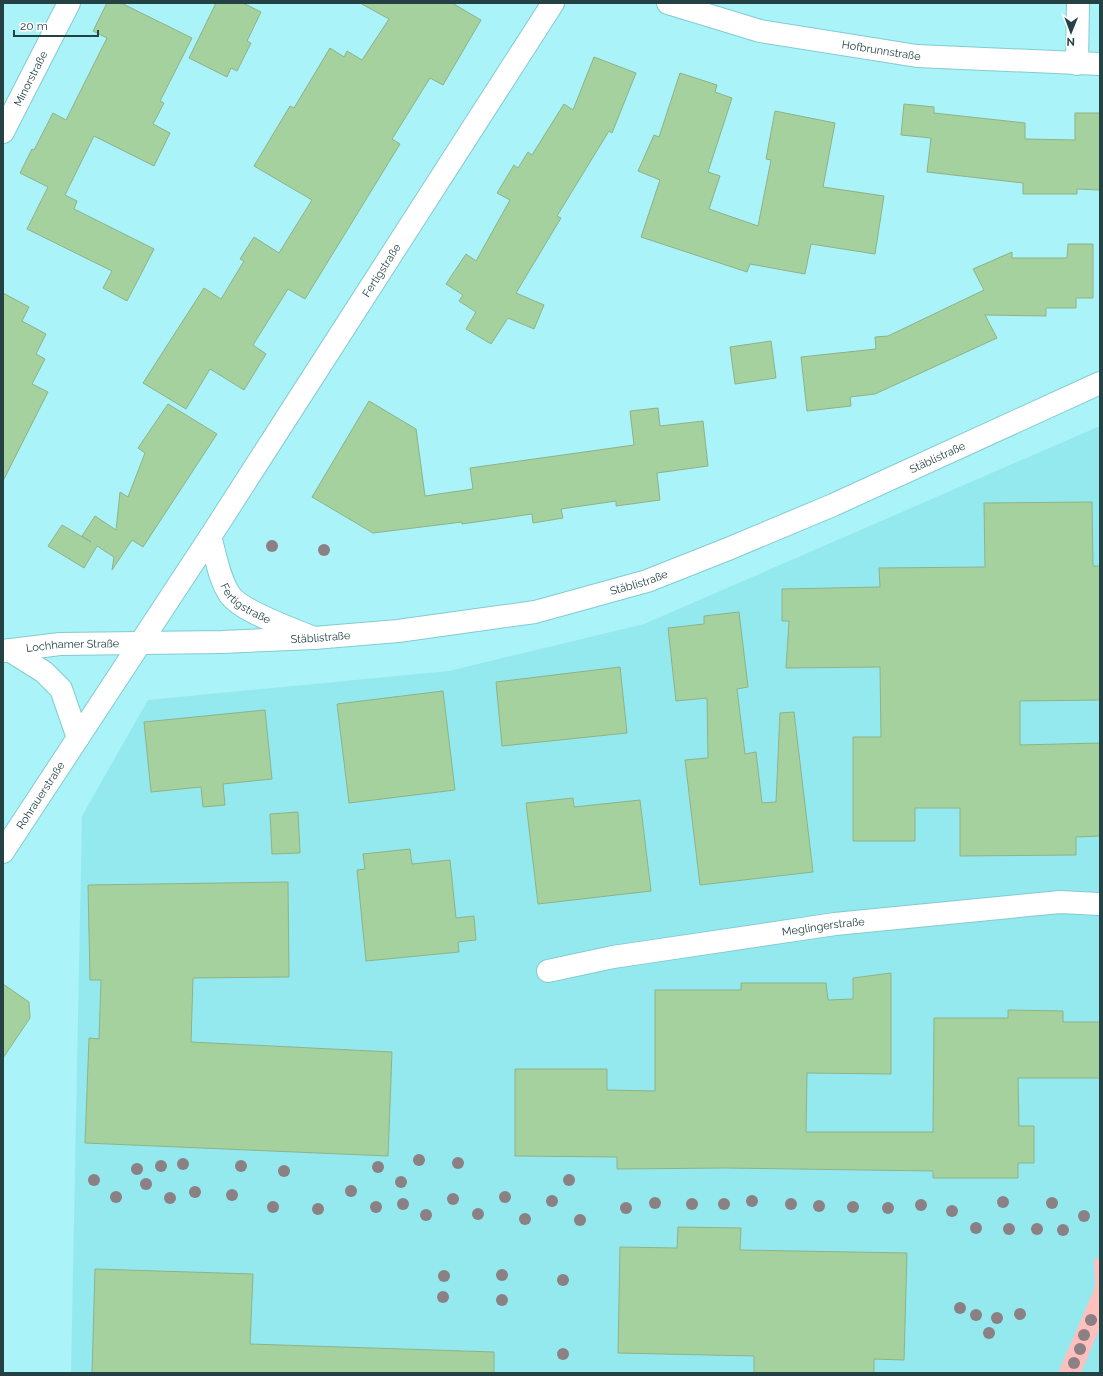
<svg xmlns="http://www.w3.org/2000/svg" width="1103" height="1376" viewBox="0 0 1103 1376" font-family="Raleway,sans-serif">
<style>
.built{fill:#94e9ee}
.green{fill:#ffbfbd}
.building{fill:#a5d19f;stroke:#8eb288}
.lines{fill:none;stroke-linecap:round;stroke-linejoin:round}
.street-casing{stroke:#83cbd0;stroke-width:24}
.secondary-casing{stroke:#83cbd0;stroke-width:24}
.street{stroke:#fff;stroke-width:22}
.secondary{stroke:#fff;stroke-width:22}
.tree{fill:#8b8084}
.labels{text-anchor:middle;stroke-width:3;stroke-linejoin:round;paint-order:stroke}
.street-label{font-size:11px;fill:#244244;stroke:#fff}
</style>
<rect width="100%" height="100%" fill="#aaf3f8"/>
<!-- built -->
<path class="built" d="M1100 426V1373H71L82 816 148 700 449 671 644 624Z"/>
<!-- green -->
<path class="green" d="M1094 1258 1100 1259V1327L1081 1373H1058L1095 1287Z"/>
<!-- building -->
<g class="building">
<path d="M107 3H121L192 38 160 101 164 103 153 124 170 133 154 166 94 136 65 195 77 201 74 209 154 249 127 301 103 288 112 271 27 229 48 187 20 173 32 149 34 150 53 113 66 120 107 38 93 31Z"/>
<path d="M216 3H243L261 12 247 41 251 43 237 71 231 68 227 77 189 58Z"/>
<path d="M360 3H452L481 20 443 85 430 78 392 139 400 144 305 299 288 289 253 345 266 354 244 390 210 369 186 409 143 383 204 288 221 299 244 261 240 259 254 237 279 253 312 200 254 166 290 106 294 108 330 48 344 57 347 51 362 60 389 19Z"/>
<path d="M594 57 636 73 612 133 609 131 557 216 561 218 516 293 544 305 534 329 508 318 491 344 466 329 476 312 459 301 463 295 446 284 466 254 476 261 510 200 497 193 514 165 518 168 528 152 532 155 564 104 573 110Z"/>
<path d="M680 73 717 85 715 92 732 98 708 172 720 176 709 209 758 226 771 160 766 159 775 111 835 123 823 187 884 196 875 254 811 244 805 274 750 264 747 272 641 237 660 180 638 171 654 135 659 137Z"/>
<path d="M904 104 934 107V113L1025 123V139L1075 140V113H1100V190L1077 189V194H1023V183L927 172 931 138 901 135Z"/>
<path d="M1068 244H1093V298H1076V308H1046V316L985 315 997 338 875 394 850 397 851 406 807 411 801 357 876 349 875 337 888 336 984 290 973 269 1012 252V258H1067Z"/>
<path d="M3 293 29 307 22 321 46 334 36 354 45 359 32 384 48 392 3 481Z"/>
<path d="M771 341 776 378 735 384 730 347Z"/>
<path d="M369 401 416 429 425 496 473 489 470 468 634 445 630 411 658 408 660 426 703 421 708 466 657 473 660 500 616 506V501L561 509 563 518 533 523 532 514 462 524V522L373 533 312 497Z"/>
<path d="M168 404 217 434 143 547 132 540 112 570 114 557 97 546 84 568 48 546 62 525 91 542 82 536 95 516 116 530 120 492 128 497 145 453 138 448Z"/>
<path d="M1092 502 1093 566H1100V700L1020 701V745L1100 743V836L1076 837V855L960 856V808H915V841H853V737H881L880 667 786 668 789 621H782V589L880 587 879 568 985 567 984 503Z"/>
<path d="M739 612 748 687 737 689 745 754 756 752 762 803 776 802 780 713 794 712 813 872 700 885 685 760 708 758 707 698 676 701 668 628 704 624V616Z"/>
<path d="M620 667 627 733 502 746 496 682Z"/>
<path d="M443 691 455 790 349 803 337 704Z"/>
<path d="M265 710 272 779 223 784 225 805 203 807 201 787 151 792 144 722Z"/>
<path d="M573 798 574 807 640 800 651 891 538 904 526 803Z"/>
<path d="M298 812 300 853 272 854 270 814Z"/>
<path d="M410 849 412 864 450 860 456 918 474 916 476 940 458 942 459 952 366 961 357 870 365 869 363 854Z"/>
<path d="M288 882 289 977 193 978 191 1042 392 1052 388 1156 85 1143 89 1038 99 1039 101 980H90L88 885Z"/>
<path d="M891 973V1074L807 1073 806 1132H933L934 1018H1008V1010L1063 1011V1022H1100V1078H1018L1019 1126H1034V1163H1018V1178H933V1171L726 1168 617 1169V1157L515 1156V1069H607V1090L655 1091V990H741V983H826L828 1000 853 999V978Z"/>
<path d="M3 984 29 1002 30 1018 3 1058Z"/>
<path d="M678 1227 741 1228 740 1250 907 1253 904 1360 874 1359V1373H754V1356L618 1353 620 1247 677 1248Z"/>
<path d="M95 1269 253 1274 250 1344 494 1352V1373H92Z"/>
</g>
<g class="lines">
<defs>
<g id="street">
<path id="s1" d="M668 3 760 31 917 56 1100 64"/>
<path d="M1077 64 1078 3"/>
<path id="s2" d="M3 132 69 3"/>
<path id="s3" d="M210 537C216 556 219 579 230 595 242 612 295 630 314 638"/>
<path d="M9 650 44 672 61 689 78 738"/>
<path id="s4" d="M3 852 210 537 553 3"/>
<path id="s5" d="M548 971 613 957 835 924 1060 902 1100 904"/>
</g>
<g id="secondary">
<path id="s6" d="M3 651 60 644 222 642 314 638 398 631 535 612 647 581 728 549 833 505 1100 383"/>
</g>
</defs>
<!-- street casing -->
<use href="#street" class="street-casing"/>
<!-- secondary casing -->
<use href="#secondary" class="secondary-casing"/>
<!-- street -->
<use href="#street" class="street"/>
<!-- secondary -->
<use href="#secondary" class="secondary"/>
</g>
<!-- trees -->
<g class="tree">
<circle cx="272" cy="546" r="6"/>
<circle cx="324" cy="550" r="6"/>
<circle cx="419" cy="1160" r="6"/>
<circle cx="458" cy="1163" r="6"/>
<circle cx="183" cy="1164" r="6"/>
<circle cx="161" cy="1166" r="6"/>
<circle cx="241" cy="1166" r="6"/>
<circle cx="378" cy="1167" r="6"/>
<circle cx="137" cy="1169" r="6"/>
<circle cx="284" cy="1171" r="6"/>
<circle cx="94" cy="1180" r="6"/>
<circle cx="569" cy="1180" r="6"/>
<circle cx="401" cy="1182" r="6"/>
<circle cx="146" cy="1184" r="6"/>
<circle cx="351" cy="1191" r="6"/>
<circle cx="195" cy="1192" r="6"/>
<circle cx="232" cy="1195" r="6"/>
<circle cx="116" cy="1197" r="6"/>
<circle cx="505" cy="1197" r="6"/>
<circle cx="170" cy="1198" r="6"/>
<circle cx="453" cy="1199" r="6"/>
<circle cx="552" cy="1201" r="6"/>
<circle cx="752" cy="1201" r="6"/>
<circle cx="1003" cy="1202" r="6"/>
<circle cx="655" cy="1203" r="6"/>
<circle cx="1052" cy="1203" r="6"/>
<circle cx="403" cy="1204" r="6"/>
<circle cx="692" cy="1204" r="6"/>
<circle cx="724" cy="1204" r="6"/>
<circle cx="791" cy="1204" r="6"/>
<circle cx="921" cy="1205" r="6"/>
<circle cx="819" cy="1206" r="6"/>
<circle cx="273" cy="1207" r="6"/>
<circle cx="376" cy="1207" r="6"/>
<circle cx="853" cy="1207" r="6"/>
<circle cx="626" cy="1208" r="6"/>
<circle cx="888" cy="1208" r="6"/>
<circle cx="318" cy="1209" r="6"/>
<circle cx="952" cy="1211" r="6"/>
<circle cx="478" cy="1214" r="6"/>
<circle cx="426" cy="1215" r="6"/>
<circle cx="1084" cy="1216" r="6"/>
<circle cx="525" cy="1219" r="6"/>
<circle cx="580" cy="1220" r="6"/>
<circle cx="976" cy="1228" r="6"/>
<circle cx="1009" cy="1229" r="6"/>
<circle cx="1037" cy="1229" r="6"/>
<circle cx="1063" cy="1230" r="6"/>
<circle cx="502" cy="1275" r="6"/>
<circle cx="444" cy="1276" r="6"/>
<circle cx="563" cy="1280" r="6"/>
<circle cx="443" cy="1297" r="6"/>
<circle cx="502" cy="1300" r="6"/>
<circle cx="960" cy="1308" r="6"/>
<circle cx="1020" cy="1314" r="6"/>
<circle cx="976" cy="1315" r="6"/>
<circle cx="997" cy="1318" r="6"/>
<circle cx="1091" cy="1320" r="6"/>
<circle cx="989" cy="1333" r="6"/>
<circle cx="1084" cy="1335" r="6"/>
<circle cx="1080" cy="1349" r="6"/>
<circle cx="563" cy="1354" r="6"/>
<circle cx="1074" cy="1363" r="6"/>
</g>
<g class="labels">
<!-- street labels -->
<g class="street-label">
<text dy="4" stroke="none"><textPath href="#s1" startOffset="219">Hofbrunnstraße</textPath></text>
<text dy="4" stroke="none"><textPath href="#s2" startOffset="60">Minorstraße</textPath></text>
<text dy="4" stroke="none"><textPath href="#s4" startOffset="694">Fertigstraße</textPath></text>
<text dy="4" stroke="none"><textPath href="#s6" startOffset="966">Stäblistraße</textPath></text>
<text dy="4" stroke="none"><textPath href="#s6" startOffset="642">Stäblistraße</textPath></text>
<text dy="4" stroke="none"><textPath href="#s3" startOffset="79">Fertigstraße</textPath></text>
<text dy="4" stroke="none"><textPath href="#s6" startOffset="318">Stäblistraße</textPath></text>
<text dy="4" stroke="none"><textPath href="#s6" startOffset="70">Lochhamer Straße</textPath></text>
<text dy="4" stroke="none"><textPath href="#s4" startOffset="68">Rohrauerstraße</textPath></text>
<text dy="4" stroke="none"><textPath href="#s5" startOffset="279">Meglingerstraße</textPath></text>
</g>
</g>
<!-- border -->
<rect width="1103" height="1376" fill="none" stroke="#244244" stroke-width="8"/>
<!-- north arrow -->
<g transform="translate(1071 32) rotate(181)" stroke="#ffffff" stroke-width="3" paint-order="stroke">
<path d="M0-3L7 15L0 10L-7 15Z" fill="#244244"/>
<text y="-6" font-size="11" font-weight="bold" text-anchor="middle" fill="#244244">N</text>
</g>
<!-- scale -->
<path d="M14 30v6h84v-6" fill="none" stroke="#244244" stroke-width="2"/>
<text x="20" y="30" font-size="12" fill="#244244" stroke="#ffffff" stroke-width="3" paint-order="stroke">20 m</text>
</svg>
